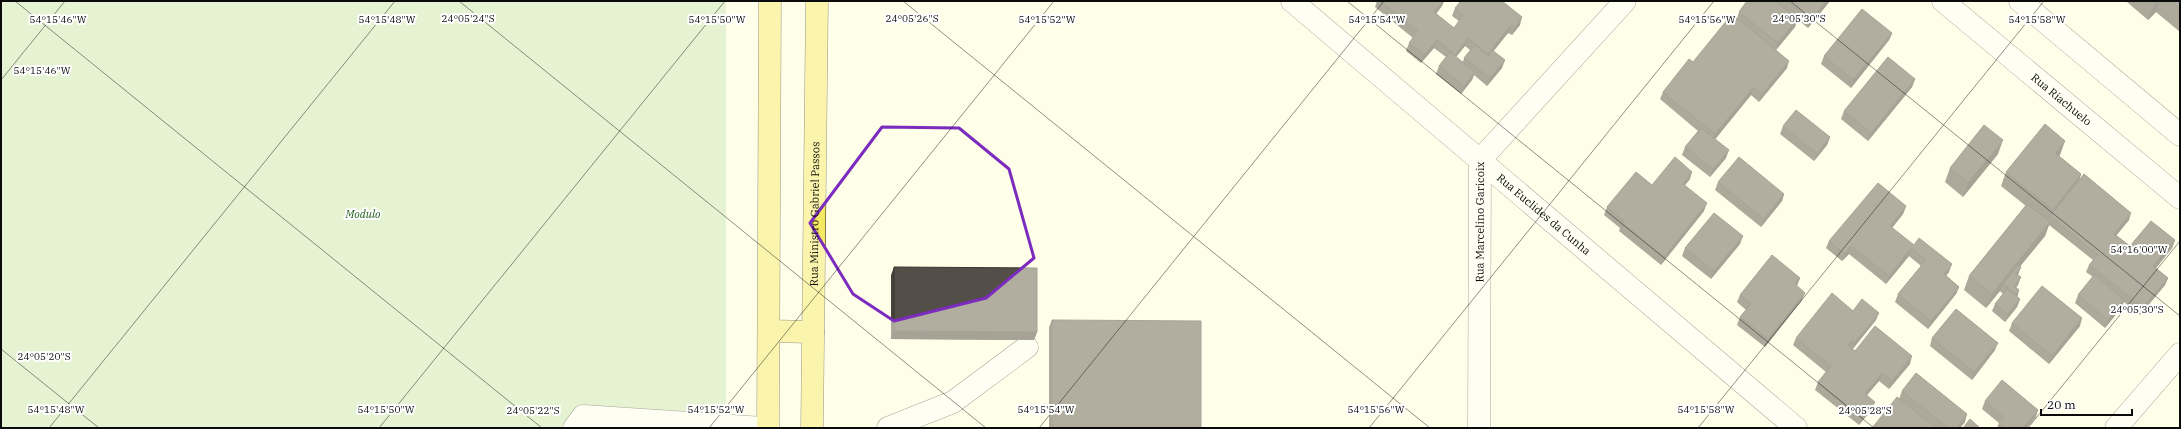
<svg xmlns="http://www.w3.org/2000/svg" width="2181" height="429" viewBox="0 0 2181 429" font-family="'IBM Plex Serif',serif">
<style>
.green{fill:#c7e7b5}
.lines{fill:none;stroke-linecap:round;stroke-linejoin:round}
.minor-casing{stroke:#3e3e3e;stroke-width:23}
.major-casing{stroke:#1c1c1c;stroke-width:23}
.minor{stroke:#fff;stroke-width:22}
.major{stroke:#f5e862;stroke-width:22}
.wall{fill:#47433d;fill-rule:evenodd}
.shaded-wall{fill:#3a3732}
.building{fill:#534e47;stroke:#3a3732}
.marked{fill:none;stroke:#7b2cbf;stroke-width:3;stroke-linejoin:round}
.ticks{fill:none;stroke:#0b0b0b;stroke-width:1;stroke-opacity:0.45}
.labels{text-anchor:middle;stroke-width:4;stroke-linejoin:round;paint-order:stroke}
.street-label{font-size:11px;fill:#0b0b0b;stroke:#fff}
.park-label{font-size:11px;font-style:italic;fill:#21601e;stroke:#fff}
.ticks-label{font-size:10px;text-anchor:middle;fill:#0b0b0b;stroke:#fff;stroke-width:4;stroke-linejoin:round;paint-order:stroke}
</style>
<rect width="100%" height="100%" fill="#fffee9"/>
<!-- green -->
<rect class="green" x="1" y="1" width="725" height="427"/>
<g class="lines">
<defs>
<g id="minor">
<path id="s1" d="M1292 1 1796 428"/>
<path id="s2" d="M1943 1 2180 198"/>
<path d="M2020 1 2180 135"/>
<path d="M574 428 583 416 763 428"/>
<path d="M888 428 953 402 1027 347"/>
<path id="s3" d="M1479 428 1480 160 1625 1"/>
<path d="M2116 428 2180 354"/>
</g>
<g id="major">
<path d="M769 331 813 332"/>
<path d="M768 428 770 1"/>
<path id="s4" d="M812 428 817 1"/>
</g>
</defs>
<!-- minor casing -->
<use href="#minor" class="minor-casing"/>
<!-- major casing -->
<use href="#major" class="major-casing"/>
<!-- minor -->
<use href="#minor" class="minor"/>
<!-- major -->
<use href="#major" class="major"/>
</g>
<!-- wall -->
<g class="wall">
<path d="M1377 1H1444L1442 6 1436 14 1454 28 1459 21 1452 16 1455 8 1520 25 1512 35 1508 33 1493 51 1502 68 1487 86 1474 75 1472 80 1461 94 1436 74 1439 66 1446 57 1434 48 1421 63 1406 51 1409 43 1413 38 1375 7ZM1465 46 1470 50 1464 58 1463 62 1456 57Z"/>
<path d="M1747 1H1830L1808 28 1797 19 1795 27 1776 50 1787 68 1759 102 1751 95 1715 139 1726 158 1710 177 1682 155 1685 147 1698 131 1660 99 1663 92 1737 18 1739 12Z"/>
<path d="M2127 1H2180V32L2156 12 2148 20 2127 2Z"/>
<path d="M1892 33 1889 40 1851 88 1821 64 1824 56Z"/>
<path d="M1915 79 1912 87 1868 141 1841 119 1844 111Z"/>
<path d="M1783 126 1830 137 1827 145 1814 161 1780 134Z"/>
<path d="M1998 154 1963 197 1945 182 1950 168Z"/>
<path d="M2060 155 2059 156 2081 174 2079 181 2129 220 2116 235 2130 246 2175 240 2172 248 2156 268 2168 278 2165 285 2140 315 2124 302 2122 307 2105 328 2075 303 2078 295 2093 277 2086 272 2089 265 2093 260 2049 225 2045 236 2020 266 2018 275V285L2016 287 2019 290 2017 297 2020 299 2017 307 2005 322 1992 311 1995 304 2003 294 2000 291 1986 308 1964 290 1969 276 2026 206 2001 186 2006 172Z"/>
<path d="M1690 179 1685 185 1704 211 1661 265 1619 231 1620 228 1604 215 1607 207 1652 185Z"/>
<path d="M1718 182 1784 194 1782 201 1761 227 1715 190Z"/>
<path d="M1906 206 1903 214 1892 228 1914 245 1949 272 1946 276 1959 287 1956 294 1928 329 1895 302 1898 294 1921 266 1909 256 1886 284 1849 254 1842 261 1826 248 1829 241Z"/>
<path d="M1740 244 1711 279 1682 256 1685 248Z"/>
<path d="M894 267 1037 332 1034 340 891 339V275Z"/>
<path d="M1800 278 1797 286 1802 300 1765 347 1737 325 1740 317 1746 310 1737 302 1740 295Z"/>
<path d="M1052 320 1201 428H1049V327Z"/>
<path d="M1876 320 1853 349 1855 351 1910 364 1889 389 1879 381 1867 395 1872 409 1859 425 1815 390 1818 382 1826 372 1793 345 1796 338Z"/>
<path d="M2012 323 2080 326 2049 364 2009 331Z"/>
<path d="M1932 338 1995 350 1972 380 1930 346Z"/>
<path d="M1902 391 1965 422 1960 428H1935L1899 399Z"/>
<path d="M1985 401 2036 417 2027 428H1997L1999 423 1982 409Z"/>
</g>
<!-- shaded-wall -->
<g class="shaded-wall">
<path d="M1443 1H1444L1442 6 1431 20 1434 12Z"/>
<path d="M1826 1H1830L1808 28 1811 20Z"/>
<path d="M2156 1H2160L2156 12 2148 20 2155 2Z"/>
<path d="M1522 17 1520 25 1512 35 1515 27Z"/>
<path d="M1797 19 1795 27 1775 51 1778 43Z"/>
<path d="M1511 25 1508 33 1485 62 1488 54Z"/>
<path d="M1892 33 1889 40 1851 88 1853 80Z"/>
<path d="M1468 38 1465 46 1452 62 1455 55Z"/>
<path d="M1437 40 1434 48 1421 63 1424 55Z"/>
<path d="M1505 60 1502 68 1487 86 1490 78Z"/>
<path d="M1789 61 1787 68 1759 102 1762 94Z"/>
<path d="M1475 72 1472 80 1461 94 1464 86Z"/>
<path d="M1915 79 1912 87 1868 141 1871 133Z"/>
<path d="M1754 87 1751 95 1713 142 1715 134Z"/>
<path d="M1830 137 1827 145 1814 161 1817 154Z"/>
<path d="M2003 140 1998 154 1963 197 1968 183Z"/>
<path d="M2065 141 2060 155 2050 167 2055 153Z"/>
<path d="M1729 150 1726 158 1710 177 1713 169Z"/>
<path d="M1692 172 1690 179 1680 191 1683 184Z"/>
<path d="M2081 174 2076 188 2050 216 2053 210Z"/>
<path d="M1784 194 1782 201 1761 227 1764 219Z"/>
<path d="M1707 203 1704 211 1661 265 1664 257Z"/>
<path d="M1906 206 1903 214 1887 234 1890 226Z"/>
<path d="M2131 213 2129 220 2112 241 2114 234Z"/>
<path d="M2050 222 2045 236 2005 285 2003 284 2000 291 1986 308 1992 294Z"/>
<path d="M1743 236 1740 244 1711 279 1714 271Z"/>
<path d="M2175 240 2172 248 2151 274 2153 266Z"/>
<path d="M1851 246 1849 254 1842 261 1845 254Z"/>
<path d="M1911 248 1909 256 1886 284 1889 276Z"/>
<path d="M1952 264 1949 272 1941 282 1944 274Z"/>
<path d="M2021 267 2018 275 2013 281 2016 274Z"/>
<path d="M2021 277 2018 285 2012 292 2014 286Z"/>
<path d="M1800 278 1797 285 1792 292 1795 284Z"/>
<path d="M2168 278 2165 285 2140 315 2143 307Z"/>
<path d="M1959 287 1956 294 1928 329 1931 321Z"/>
<path d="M2019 290 2017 298 2013 302 2016 294Z"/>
<path d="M1805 293 1802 300 1765 347 1768 339Z"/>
<path d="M2020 299 2017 307 2005 322 2008 314Z"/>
<path d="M2124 300 2122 307 2105 328 2108 320Z"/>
<path d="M1879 313 1876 320 1852 349 1855 342Z"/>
<path d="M2082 318 2080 326 2049 364 2052 356Z"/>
<path d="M894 331 1037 332 1034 340 891 339Z"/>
<path d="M1853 340 1850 347 1848 345Z"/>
<path d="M1998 343 1995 350 1972 380 1974 372Z"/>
<path d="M1912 356 1910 364 1889 389 1892 381Z"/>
<path d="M1882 373 1879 381 1862 401 1865 394Z"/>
<path d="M1875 402 1872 409 1859 425 1862 418Z"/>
<path d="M2038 410 2036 417 2027 428H2023Z"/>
<path d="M1967 414 1965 422 1960 428H1956Z"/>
</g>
<!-- building -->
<g class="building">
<path d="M1380 1H1443L1434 12 1454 28 1463 15 1455 8 1461 1H1502L1522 17 1515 27 1511 25 1488 54 1468 38 1455 55 1437 40 1424 55 1409 43 1418 31Z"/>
<path d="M1747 1H1775L1797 19 1778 43 1739 12Z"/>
<path d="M1787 1H1826L1811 20Z"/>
<path d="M2171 1H2180V9Z"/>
<path d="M1862 9 1892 33 1853 80 1824 56Z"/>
<path d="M1732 14 1789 61 1762 94 1754 87 1715 134 1663 92 1689 59 1693 62Z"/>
<path d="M1475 45 1488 56 1492 50 1505 60 1490 78 1464 58Z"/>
<path d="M1450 52 1475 72 1464 86 1439 66Z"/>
<path d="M1888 57 1915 79 1871 133 1844 111Z"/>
<path d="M1796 110 1830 137 1817 154 1783 126Z"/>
<path d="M2045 124 2065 141 2055 153 2081 174 2053 210 2006 172Z"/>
<path d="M1984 125 2003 140 1968 183 1950 168Z"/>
<path d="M1701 128 1729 150 1713 169 1685 147Z"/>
<path d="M1675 157 1692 172 1683 184 1707 203 1664 257 1622 223 1624 221 1607 207 1636 172 1652 185Z"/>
<path d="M1739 157 1784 194 1764 219 1718 182Z"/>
<path d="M2084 174 2131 213 2114 234 2130 246 2151 221 2175 240 2153 266 2168 278 2143 307 2089 265 2098 255 2050 216Z"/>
<path d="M1878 183 1906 206 1890 226 1914 245 1919 238 1952 264 1944 274 1959 287 1931 321 1898 294 1926 260 1911 248 1889 276 1851 246 1845 254 1829 241Z"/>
<path d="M2027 204 2050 222 1992 294 1969 276Z"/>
<path d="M1714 213 1743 236 1714 271 1685 248Z"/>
<path d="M1772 255 1800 278 1795 284 1805 293 1768 339 1740 317 1751 304 1740 295Z"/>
<path d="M2018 265 2021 267 2016 274 2021 277 2014 286 2019 290 2016 294 2003 284Z"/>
<path d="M894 267 1037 268V332L894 331Z"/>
<path d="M2094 275 2124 300 2108 320 2078 295Z"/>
<path d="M2042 286 2082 318 2052 356 2012 323Z"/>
<path d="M2007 289 2020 299 2008 314 1995 304Z"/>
<path d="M1832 293 1853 311 1862 299 1879 313 1855 342 1853 340 1848 345 1855 351 1875 326 1912 356 1892 381 1882 373 1865 394 1875 402 1862 418 1818 382 1831 366 1796 338Z"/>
<path d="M1956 309 1998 343 1974 372 1932 338Z"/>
<path d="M1052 320 1201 321V428H1052Z"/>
<path d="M1916 373 1967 414 1956 428H1948L1902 391Z"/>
<path d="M2002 380 2038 410 2023 428 2017 427V428H2005L1999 423 2004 417 1985 401Z"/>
<path d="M1897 397 1933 426 1931 428H1872Z"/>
<path d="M1970 419 1980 428H1963Z"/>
</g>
<!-- marked area -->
<path d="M0 0H2181V429H0ZM882 127 959 128 1009 169 1034 258 986 298 894 321 853 294 810 223Z" fill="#fffee9" fill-opacity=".55" fill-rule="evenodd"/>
<path class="marked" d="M882 127 959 128 1009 169 1034 258 986 298 894 321 853 294 810 223Z"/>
<!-- ticks -->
<path class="ticks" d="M15 1 542 428M459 1 986 428M903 1 1430 428M1347 1 1874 428M1790 1 2180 316M1 80 65 1M1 349 99 428M49 428 395 1M379 428 725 1M709 428 1054 1M1039 428 1384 1M1369 428 1714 1M1698 428 2044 1M2028 428 2180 241"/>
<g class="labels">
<!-- street labels -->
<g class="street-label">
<text dy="4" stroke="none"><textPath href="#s2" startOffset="154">Rua Riachuelo</textPath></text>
<text dy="4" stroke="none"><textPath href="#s4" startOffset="214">Rua Ministro Gabriel Passos</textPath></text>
<text dy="4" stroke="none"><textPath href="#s1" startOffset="330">Rua Euclides da Cunha</textPath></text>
<text dy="4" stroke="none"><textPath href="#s3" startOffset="206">Rua Marcelino Garicoix</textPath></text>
</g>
<!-- park labels -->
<g class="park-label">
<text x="363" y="218">Modulo</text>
</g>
</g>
<g class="ticks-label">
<text x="468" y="22">24°05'24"S</text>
<text x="912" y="22">24°05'26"S</text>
<text x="1799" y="22">24°05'30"S</text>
<text x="58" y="23">54°15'46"W</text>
<text x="387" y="23">54°15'48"W</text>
<text x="717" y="23">54°15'50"W</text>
<text x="1047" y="23">54°15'52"W</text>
<text x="1377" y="23">54°15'54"W</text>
<text x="1707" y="23">54°15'56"W</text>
<text x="2037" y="23">54°15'58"W</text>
<text x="42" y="74">54°15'46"W</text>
<text x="2139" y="253">54°16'00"W</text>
<text x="2137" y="313">24°05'30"S</text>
<text x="44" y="360">24°05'20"S</text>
<text x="56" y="413">54°15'48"W</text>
<text x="386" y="413">54°15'50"W</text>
<text x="716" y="413">54°15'52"W</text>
<text x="1046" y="413">54°15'54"W</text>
<text x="1376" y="413">54°15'56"W</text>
<text x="1706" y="413">54°15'58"W</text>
<text x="533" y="414">24°05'22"S</text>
<text x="1865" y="414">24°05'28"S</text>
</g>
<!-- border -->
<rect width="2181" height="429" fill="none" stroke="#0b0b0b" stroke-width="4"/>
<!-- scale -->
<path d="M2041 409v6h91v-6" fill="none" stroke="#0b0b0b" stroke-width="2"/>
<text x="2047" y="409" font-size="12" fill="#0b0b0b" stroke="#ffffff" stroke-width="3" paint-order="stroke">20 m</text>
</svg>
